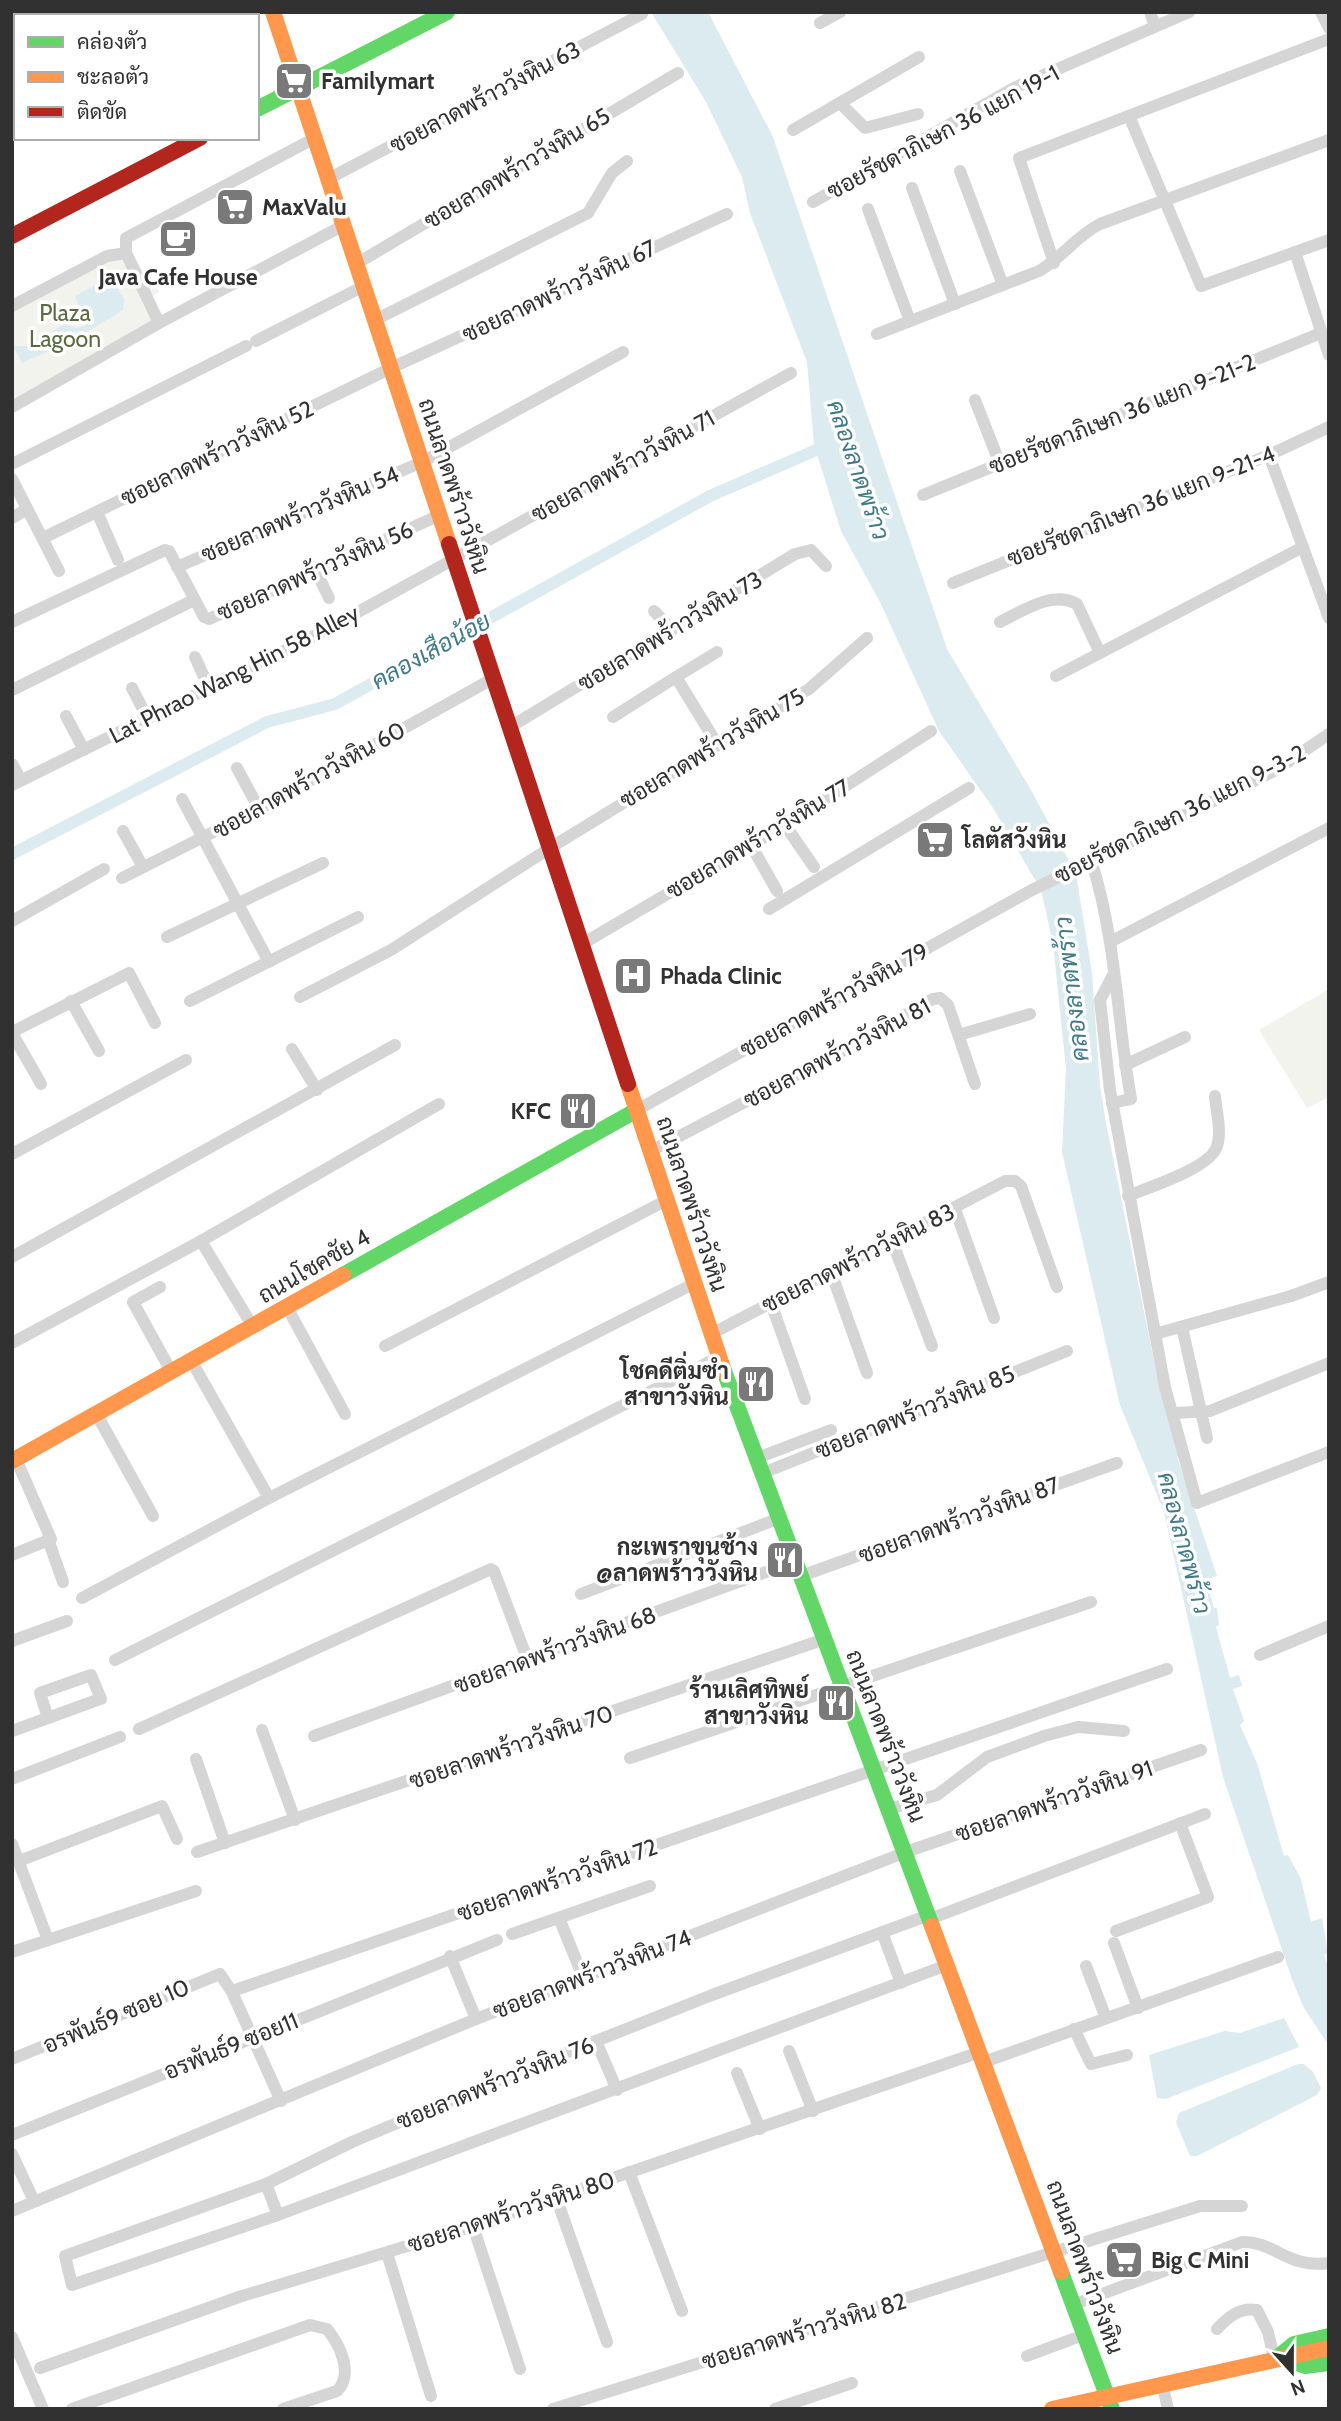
<svg xmlns="http://www.w3.org/2000/svg" width="1341" height="2421" viewBox="0 0 1341 2421" font-family="Cabin,Sarabun,sans-serif">
<style>
.green{fill:#f1f3ec}
.water{fill:#dbebf0}
.lines{fill:none;stroke-linecap:round;stroke-linejoin:round}
.canal{stroke:#dbebf0;stroke-width:12}
.street{stroke:#d5d5d5;stroke-width:12}
.fast{stroke:#63d668;stroke-width:16}
.slow{stroke:#ff974d;stroke-width:16}
.jam{stroke:#b3261e;stroke-width:16}
.labels{text-anchor:middle;stroke-width:7;stroke-linejoin:round;paint-order:stroke}
.poi-label{font-size:23px;font-weight:bold;fill:#313131;stroke:#fff;text-anchor:start}
.street-label{font-size:23px;fill:#313131;stroke:#fff}
.park-label{font-size:23px;fill:#5c6a41;stroke:#fff}
.water-label{font-size:24px;font-style:italic;fill:#407a88;stroke:#fff}
</style>
<rect width="100%" height="100%" fill="#fff"/>
<!-- green -->
<g class="green">
<path d="M128 243 149 283 153 281 159 292 152 296 163 317 12 403V306Z"/>
<path d="M1329 989V1097L1307 1108 1259 1030Z"/>
</g>
<!-- water -->
<g class="water">
<path d="M651 12H708L773 137 947 649 1031 790 1076 874 1092 973 1100 1086 1106 1123 1158 1381 1181 1454 1177 1457 1217 1576 1211 1578 1212 1586 1208 1588 1214 1608H1217L1219 1625 1216 1627 1230 1678 1239 1675 1242 1686 1233 1689 1244 1721 1240 1725 1257 1763 1284 1856 1288 1855 1301 1879 1311 1922 1322 1918 1328 1953 1324 1955 1329 1968V2046L1304 2008 1293 1982 1223 1777 1164 1512 1120 1405 1062 1152 1066 1069 1053 943 1041 890 993 808 939 731 880 602 841 531 814 445 807 362 750 213 742 177 706 102Z"/>
<path d="M111 277 124 299 123 310 75 339 22 363 13 346H30L64 324 78 328 86 325 75 296Z"/>
<path d="M1284 2018 1299 2047 1166 2099 1157 2098 1149 2055 1225 2031 1240 2033Z"/>
<path d="M1298 2064H1304L1313 2072 1321 2088 1317 2095 1197 2156H1190L1176 2122 1179 2113Z"/>
</g>
<g class="lines">
<!-- canal -->
<path class="canal" d="M12 854 267 722 335 704 710 496 830 444"/>
<!-- street -->
<g class="street">
<path d="M1150 12 1155 26"/>
<path d="M1321 12 1329 28"/>
<path d="M204 16 210 12"/>
<path d="M820 23 840 12"/>
<path d="M841 104 865 128 918 114"/>
<path d="M1129 116 1201 286 1329 240"/>
<path d="M793 130 919 57"/>
<path d="M960 171 1003 285"/>
<path d="M328 179 642 14"/>
<path d="M912 188 955 304"/>
<path d="M813 202 1014 88 1189 12"/>
<path d="M868 209 910 321"/>
<path d="M1295 252 1329 355"/>
<path d="M1054 263 1019 158 1329 39"/>
<path d="M356 264 678 73"/>
<path d="M12 306 107 256 126 253"/>
<path d="M375 320 588 213 612 173 627 161"/>
<path d="M159 323 126 253V238L315 138"/>
<path d="M877 334 1039 271C1062 258 1076 236 1100 224L1329 140"/>
<path d="M256 341 364 286"/>
<path d="M975 400 1000 464"/>
<path d="M12 407 159 323 344 225"/>
<path d="M1269 455 1329 618"/>
<path d="M12 464 246 346"/>
<path d="M12 479 59 571"/>
<path d="M923 495 1321 333"/>
<path d="M97 512 118 560"/>
<path d="M12 518 27 509"/>
<path d="M43 538 391 368 727 214"/>
<path d="M177 567 422 462 623 352"/>
<path d="M316 571 329 598"/>
<path d="M953 583 1269 455 1329 427"/>
<path d="M654 611 672 630"/>
<path d="M12 622 165 550 169 551 204 617 209 619 440 515"/>
<path d="M1000 622C1023 611 1052 590 1077 604L1100 653"/>
<path d="M195 657 210 690"/>
<path d="M1056 676 1303 547"/>
<path d="M132 688 148 719"/>
<path d="M12 690 194 600"/>
<path d="M66 716 84 750"/>
<path d="M613 717 676 677"/>
<path d="M510 727 795 554 811 550 826 566"/>
<path d="M717 744 676 677 717 652"/>
<path d="M12 764 21 780"/>
<path d="M237 768 259 809"/>
<path d="M12 785 320 633 791 373"/>
<path d="M182 799 269 962"/>
<path d="M785 825 814 867"/>
<path d="M123 831 143 867"/>
<path d="M751 845 777 891"/>
<path d="M1091 860C1116 937 1117 1020 1131 1099L1112 1103"/>
<path d="M122 878 259 809 494 678"/>
<path d="M769 909 969 788"/>
<path d="M12 921 104 869"/>
<path d="M167 937 323 863"/>
<path d="M1110 942 1329 828"/>
<path d="M582 944 785 825 931 731"/>
<path d="M1113 975 1100 1000 1110 1090 1165 1387 1197 1503 1329 1452"/>
<path d="M300 997 391 950 550 848 809 689 867 638"/>
<path d="M71 1001 99 1051"/>
<path d="M190 1001 358 917"/>
<path d="M12 1032 129 973 155 1023"/>
<path d="M12 1033 41 1084"/>
<path d="M959 1035 1030 1014"/>
<path d="M292 1049 317 1090"/>
<path d="M1125 1065 1185 1037"/>
<path d="M637 1110 1030 891 1276 770 1329 734"/>
<path d="M651 1151 850 1047 933 999 940 998 948 1005 975 1084"/>
<path d="M12 1154 186 1060"/>
<path d="M1128 1196C1149 1187 1211 1168 1217 1146 1222 1131 1216 1111 1215 1096"/>
<path d="M955 1209 994 1318"/>
<path d="M201 1241 253 1327"/>
<path d="M892 1241 932 1346"/>
<path d="M12 1257 395 1045"/>
<path d="M831 1272 867 1373"/>
<path d="M160 1287 133 1302 172 1373"/>
<path d="M771 1303 805 1399"/>
<path d="M287 1307 345 1414"/>
<path d="M1182 1327 1207 1438"/>
<path d="M711 1334 1005 1181H1015L1021 1186 1057 1287"/>
<path d="M1155 1334 1291 1296 1329 1282"/>
<path d="M12 1343 201 1241 439 1104"/>
<path d="M385 1346 667 1200"/>
<path d="M192 1362 269 1498"/>
<path d="M1175 1413 1210 1411 1329 1363"/>
<path d="M97 1415 153 1516"/>
<path d="M757 1458 831 1430"/>
<path d="M763 1473 1067 1351"/>
<path d="M49 1542 63 1582"/>
<path d="M12 1555 51 1539 16 1459"/>
<path d="M801 1576 1117 1463"/>
<path d="M581 1594 780 1518"/>
<path d="M82 1598 269 1498 695 1283"/>
<path d="M12 1641 67 1621"/>
<path d="M1260 1655 1329 1626"/>
<path d="M115 1660 719 1357"/>
<path d="M139 1729 491 1569 494 1571 528 1661"/>
<path d="M262 1730 295 1820"/>
<path d="M12 1731 100 1699H101L91 1675 40 1693 48 1718"/>
<path d="M314 1736 796 1561"/>
<path d="M630 1758 1091 1602"/>
<path d="M196 1759 225 1843"/>
<path d="M12 1779 120 1737"/>
<path d="M889 1809 937 1795 987 1757 1044 1736 1078 1727 1124 1731"/>
<path d="M12 1844 48 1940"/>
<path d="M197 1852 825 1639"/>
<path d="M19 1861 162 1806 177 1839"/>
<path d="M929 1915 712 1995 523 2070 352 2142 266 2184 65 2256 72 2285 278 2215 947 1965"/>
<path d="M559 1918 583 1977"/>
<path d="M930 1919 1205 1814"/>
<path d="M1116 1931 1208 1897 1180 1823"/>
<path d="M882 1932 901 1983"/>
<path d="M512 1934 650 1886"/>
<path d="M1114 1943 1138 2008"/>
<path d="M12 1952 196 1891"/>
<path d="M450 1956 476 2019"/>
<path d="M1086 1966 1106 2018"/>
<path d="M238 1989 1167 1669"/>
<path d="M1074 2029 1091 2064 1127 2055"/>
<path d="M596 2041 617 2090"/>
<path d="M789 2051 813 2111"/>
<path d="M12 2059 220 1974 232 1992 281 2101"/>
<path d="M984 2062 1278 1957"/>
<path d="M737 2073 760 2129"/>
<path d="M12 2135 497 1940"/>
<path d="M12 2154 34 2201"/>
<path d="M629 2172 682 2311"/>
<path d="M266 2184 278 2215"/>
<path d="M556 2197 607 2342"/>
<path d="M12 2211 476 2019 906 1852 1201 1750"/>
<path d="M473 2226 520 2369"/>
<path d="M387 2253 431 2396"/>
<path d="M1075 2304 1242 2242C1275 2241 1287 2269 1329 2263"/>
<path d="M1217 2329C1228 2317 1240 2307 1257 2310L1268 2332 1274 2358"/>
<path d="M12 2337 43 2409"/>
<path d="M1027 2356 1086 2334"/>
<path d="M40 2368 239 2297 473 2226 980 2052"/>
<path d="M1162 2383 1168 2409"/>
<path d="M72 2409 310 2325 327 2329C340 2345 354 2374 337 2391L283 2409"/>
<path d="M553 2409 1200 2206H1242"/>
<path d="M775 2409 852 2383"/>
</g>
<!-- fast -->
<g class="fast">
<path d="M257 109 447 12"/>
<path d="M343 1275 637 1110"/>
<path d="M724 1371 932 1926"/>
<path d="M1061 2272 1112 2409"/>
<path d="M1329 2336 1294 2344 1278 2357 1305 2366 1329 2363"/>
</g>
<!-- slow -->
<g class="slow">
<path d="M273 12 449 544"/>
<path d="M628 1084 724 1371"/>
<path d="M12 1461 343 1275"/>
<path d="M932 1926 1061 2272"/>
<path d="M1052 2409 1329 2348"/>
</g>
<!-- jam -->
<g class="jam">
<path d="M12 236 200 138"/>
<path d="M449 544 628 1084"/>
</g>
</g>
<!-- icons -->
<defs>
<symbol id="supermarket-square" viewBox="-11 -11 22 22"><rect x="-9" y="-9" width="18" height="18" rx="4" fill="#797979" stroke="#fff"/><path d="M-6-5.5h2.5l.6 2H6L4.5 2H-2.5L-4.4-4H-6ZM-1.5 3.2a1.3 1.3 0 1 0 .1 0ZM3 3.2a1.3 1.3 0 1 0 .1 0Z" fill="#fff"/></symbol>
<symbol id="cafe-square" viewBox="-11 -11 22 22"><rect x="-9" y="-9" width="18" height="18" rx="4" fill="#797979" stroke="#fff"/><path d="M-5.5-4.5H6V0H3Q3 3.5 0 3.5H-2.5Q-5.5 3.5-5.5 0ZM3-3.2v2h1.7v-2ZM-6 4.5H4V6H-6Z" fill="#fff"/></symbol>
<symbol id="hospital-square" viewBox="-11 -11 22 22"><rect x="-9" y="-9" width="18" height="18" rx="4" fill="#797979" stroke="#fff"/><path d="M-5-5h3v3.5h4V-5h3V5h-3V1.5h-4V5h-3Z" fill="#fff"/></symbol>
<symbol id="restaurant-square" viewBox="-11 -11 22 22"><rect x="-9" y="-9" width="18" height="18" rx="4" fill="#797979" stroke="#fff"/><path d="M-5-6h1v4h1v-4h1v4h1v-4h1v5L-1.5 .5V6h-2V.5L-5-1ZM5-6V6H3V1.5H1.5Q1.5-4 5-6Z" fill="#fff"/></symbol>
</defs>
<g fill-rule="evenodd">
<use href="#supermarket-square" x="272" y="59" width="44" height="44"/>
<use href="#supermarket-square" x="213" y="185" width="44" height="44"/>
<use href="#cafe-square" x="156" y="217" width="44" height="44"/>
<use href="#supermarket-square" x="913" y="818" width="44" height="44"/>
<use href="#hospital-square" x="611" y="954" width="44" height="44"/>
<use href="#restaurant-square" x="556" y="1089" width="44" height="44"/>
<use href="#restaurant-square" x="734" y="1362" width="44" height="44"/>
<use href="#restaurant-square" x="763" y="1538" width="44" height="44"/>
<use href="#restaurant-square" x="814" y="1681" width="44" height="44"/>
<use href="#supermarket-square" x="1102" y="2238" width="44" height="44"/>
</g>
<g class="labels">
<!-- poi labels -->
<g class="poi-label">
<text x="321" y="89">Familymart</text>
<text x="262" y="215">MaxValu</text>
<text x="178" y="285" text-anchor="middle">Java Cafe House</text>
<text x="962" y="848">โลตัสวังหิน</text>
<text x="660" y="984">Phada Clinic</text>
<text x="551" y="1119" text-anchor="end">KFC</text>
<text x="729" y="1379" text-anchor="end">โชคดีติ่มซำ<tspan x="729" dy="26">สาขาวังหิน</tspan></text>
<text x="758" y="1555" text-anchor="end">กะเพราขุนช้าง<tspan x="758" dy="26">@ลาดพร้าววังหิน</tspan></text>
<text x="809" y="1698" text-anchor="end">ร้านเลิศทิพย์<tspan x="809" dy="26">สาขาวังหิน</tspan></text>
<text x="1151" y="2268">Big C Mini</text>
</g>
<!-- street labels -->
<g class="street-label">
<text transform="translate(485 97) rotate(-28)" y="8">ซอยลาดพร้าววังหิน 63</text>
<text transform="translate(943 132) rotate(-28)" y="8">ซอยรัชดาภิเษก 36 แยก 19-1</text>
<text transform="translate(517 168) rotate(-31)" y="8">ซอยลาดพร้าววังหิน 65</text>
<text transform="translate(559 291) rotate(-25)" y="8">ซอยลาดพร้าววังหิน 67</text>
<text transform="translate(1122 414) rotate(-22)" y="8">ซอยรัชดาภิเษก 36 แยก 9-21-2</text>
<text transform="translate(217 453) rotate(-26)" y="8">ซอยลาดพร้าววังหิน 52</text>
<text transform="translate(623 466) rotate(-29)" y="8">ซอยลาดพร้าววังหิน 71</text>
<text transform="translate(454 486) rotate(72)" y="8">ถนนลาดพร้าววังหิน</text>
<text transform="translate(1141 506) rotate(-22)" y="8">ซอยรัชดาภิเษก 36 แยก 9-21-4</text>
<text transform="translate(300 514) rotate(-23)" y="8">ซอยลาดพร้าววังหิน 54</text>
<text transform="translate(315 571) rotate(-24)" y="8">ซอยลาดพร้าววังหิน 56</text>
<text transform="translate(670 631) rotate(-31)" y="8">ซอยลาดพร้าววังหิน 73</text>
<text transform="translate(234 674) rotate(-27)" y="8">Lat Phrao Wang Hin 58 Alley</text>
<text transform="translate(712 748) rotate(-31)" y="8">ซอยลาดพร้าววังหิน 75</text>
<text transform="translate(309 780) rotate(-29)" y="8">ซอยลาดพร้าววังหิน 60</text>
<text transform="translate(1180 814) rotate(-27)" y="8">ซอยรัชดาภิเษก 36 แยก 9-3-2</text>
<text transform="translate(758 839) rotate(-31)" y="8">ซอยลาดพร้าววังหิน 77</text>
<text transform="translate(834 1000) rotate(-29)" y="8">ซอยลาดพร้าววังหิน 79</text>
<text transform="translate(837 1053) rotate(-28)" y="8">ซอยลาดพร้าววังหิน 81</text>
<text transform="translate(692 1204) rotate(72)" y="8">ถนนลาดพร้าววังหิน</text>
<text transform="translate(858 1258) rotate(-27)" y="8">ซอยลาดพร้าววังหิน 83</text>
<text transform="translate(314 1266) rotate(-30)" y="8">ถนนโชคชัย 4</text>
<text transform="translate(915 1412) rotate(-22)" y="8">ซอยลาดพร้าววังหิน 85</text>
<text transform="translate(959 1520) rotate(-20)" y="8">ซอยลาดพร้าววังหิน 87</text>
<text transform="translate(555 1650) rotate(-20)" y="8">ซอยลาดพร้าววังหิน 68</text>
<text transform="translate(886 1736) rotate(69)" y="8">ถนนลาดพร้าววังหิน</text>
<text transform="translate(511 1747) rotate(-19)" y="8">ซอยลาดพร้าววังหิน 70</text>
<text transform="translate(1054 1801) rotate(-19)" y="8">ซอยลาดพร้าววังหิน 91</text>
<text transform="translate(557 1880) rotate(-19)" y="8">ซอยลาดพร้าววังหิน 72</text>
<text transform="translate(592 1974) rotate(-21)" y="8">ซอยลาดพร้าววังหิน 74</text>
<text transform="translate(116 2016) rotate(-23)" y="8">อรพันธ์9 ซอย 10</text>
<text transform="translate(231 2046) rotate(-22)" y="8">อรพันธ์9 ซอย11</text>
<text transform="translate(495 2083) rotate(-22)" y="8">ซอยลาดพร้าววังหิน 76</text>
<text transform="translate(511 2212) rotate(-18)" y="8">ซอยลาดพร้าววังหิน 80</text>
<text transform="translate(1085 2267) rotate(70)" y="8">ถนนลาดพร้าววังหิน</text>
<text transform="translate(804 2331) rotate(-17)" y="8">ซอยลาดพร้าววังหิน 82</text>
</g>
<!-- park labels -->
<g class="park-label">
<text x="65" y="321">Plaza<tspan x="65" dy="26">Lagoon</tspan></text>
</g>
<!-- water labels -->
<g class="water-label">
<text transform="translate(858 470) rotate(71)" y="8">คลองลาดพร้าว</text>
<text transform="translate(431 651) rotate(-29)" y="8">คลองเสือน้อย</text>
<text transform="translate(1072 989) rotate(-97)" y="8">คลองลาดพร้าว</text>
<text transform="translate(1184 1543) rotate(75)" y="8">คลองลาดพร้าว</text>
</g>
</g>
<!-- border -->
<rect width="1341" height="2421" fill="none" stroke="#313131" stroke-width="28"/>
<!-- legend -->
<rect x="14" y="14" width="245" height="126" fill="#ffffff" stroke="#adadad" stroke-width="2"/>
<rect x="28" y="37" width="35" height="10" fill="#63d668" stroke="#adadad" stroke-width="2"/>
<text x="77" y="49" font-size="21" fill="#313131">คล่องตัว</text>
<rect x="28" y="72" width="35" height="10" fill="#ff974d" stroke="#adadad" stroke-width="2"/>
<text x="77" y="84" font-size="21" fill="#313131">ชะลอตัว</text>
<rect x="28" y="107" width="35" height="10" fill="#b3261e" stroke="#adadad" stroke-width="2"/>
<text x="77" y="119" font-size="21" fill="#313131">ติดขัด</text>
<!-- north arrow -->
<g transform="translate(1292 2372) rotate(159)" stroke="#ffffff" stroke-width="5" paint-order="stroke">
<path d="M0-5L12 26L0 18L-12 26Z" fill="#313131"/>
<text y="-10" font-size="19" font-weight="bold" text-anchor="middle" fill="#313131">N</text>
</g>
</svg>
